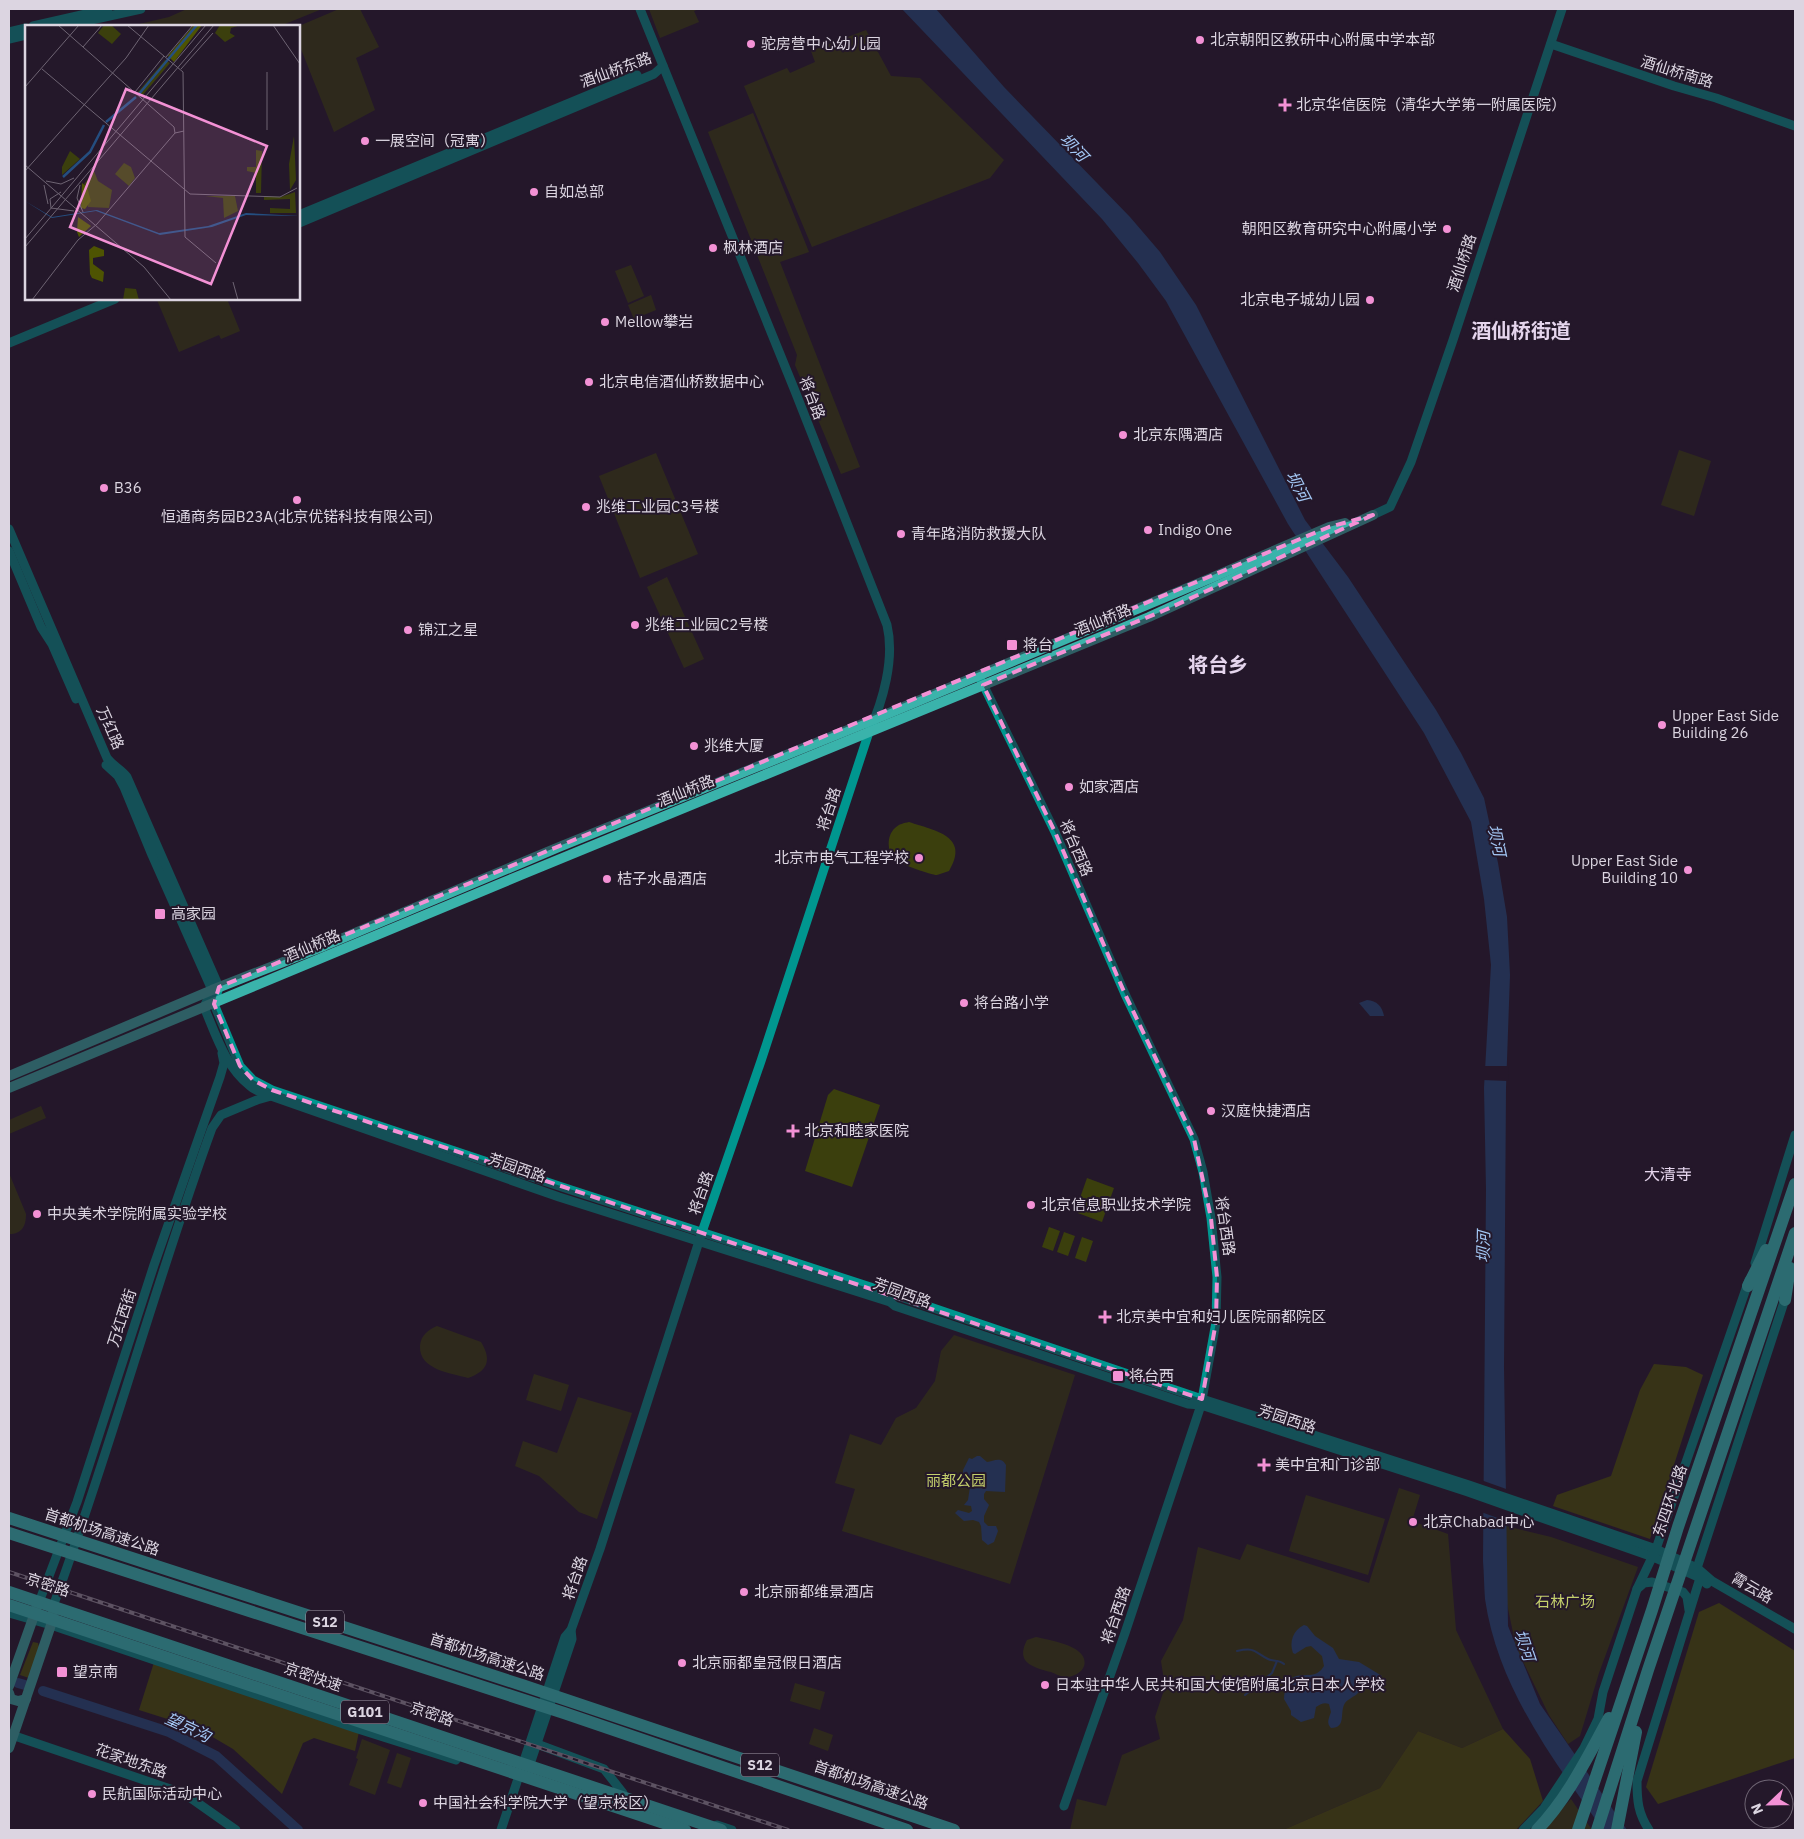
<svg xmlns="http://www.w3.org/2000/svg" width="1804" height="1839" viewBox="0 0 1804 1839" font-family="'IBM Plex Sans','Noto Sans SC',sans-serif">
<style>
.green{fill:#3b3f0d}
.forest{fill:#4e5402}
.water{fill:#244e80}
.pier{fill:#24182a}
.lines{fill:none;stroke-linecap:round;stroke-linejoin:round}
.stream{stroke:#244e80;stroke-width:2}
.river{stroke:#244e80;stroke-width:10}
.secondary{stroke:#00968f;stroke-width:9}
.primary{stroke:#3ab3ab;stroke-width:10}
.highway{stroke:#37d1c8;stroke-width:12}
.rail-casing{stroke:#a299a7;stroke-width:4}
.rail{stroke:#24182a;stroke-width:2;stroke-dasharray:5.5;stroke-linecap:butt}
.marked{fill:none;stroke:#f391d5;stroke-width:4;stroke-dasharray:10 6;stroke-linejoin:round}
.poi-dot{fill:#f391d5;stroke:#24182a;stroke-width:2}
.labels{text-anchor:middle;stroke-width:4;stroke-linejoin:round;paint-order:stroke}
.shield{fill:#24182a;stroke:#a59caa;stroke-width:1}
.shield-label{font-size:14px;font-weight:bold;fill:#dcd5e1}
.poi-label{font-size:15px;fill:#dcd5e1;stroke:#24182a;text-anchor:start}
.street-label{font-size:15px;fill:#dcd5e1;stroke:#24182a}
.park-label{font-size:15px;fill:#c4cf6b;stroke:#24182a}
.water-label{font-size:16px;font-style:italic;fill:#a4c8f6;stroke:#24182a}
.neighbourhood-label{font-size:16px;fill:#e5d5ed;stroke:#24182a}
.district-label{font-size:20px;font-weight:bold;fill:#e5d5ed;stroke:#24182a}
.inset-river{fill:none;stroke:#244e80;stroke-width:2.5}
.inset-road{fill:none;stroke:#6e6473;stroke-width:1}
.view{fill:#f391d5;fill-opacity:0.15;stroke:#f391d5;stroke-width:2.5}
.inset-edge{fill:none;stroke:#dcd5e1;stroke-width:2.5}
</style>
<rect width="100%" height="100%" fill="#24182a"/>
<!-- green -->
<g class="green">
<path d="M187 9H322L280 26H131L169 17Z"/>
<path d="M339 9H360L379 47 356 58 375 110 334 132 299 44V26Z"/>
<path d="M649 9H699L694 11 699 22 660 38Z"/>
<path d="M866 30 891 76 920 78 1004 160 990 178 812 247 744 86 787 68 790 73 815 62 811 51Z"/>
<path d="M753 113 809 252 780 262 860 467 841 474 795 365 797 355 708 132Z"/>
<path d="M631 265 644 296 628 303 615 271Z"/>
<path d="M651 295 656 310 634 319 628 305Z"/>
<path d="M160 299H227L240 331 221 339 219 335 179 352 157 300Z"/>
<path d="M1679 450 1711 461 1694 516 1661 505Z"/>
<path d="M656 453 698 554 640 578 599 476Z"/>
<path d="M667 577 704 659 684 668 647 587Z"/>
<path d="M909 822C936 831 970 836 949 871 945 872 941 874 937 875 931 875 900 864 896 860 887 853 886 836 895 828 899 824 904 823 909 822Z"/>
<path d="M834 1089 880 1105 852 1187 805 1171 828 1095Z"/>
<path d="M41 1106 46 1118 9 1134V1120Z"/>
<path d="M9 1173 26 1214C26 1226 22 1234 9 1234Z"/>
<path d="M1087 1178 1114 1188 1102 1222 1075 1212Z"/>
<path d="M1049 1227 1060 1231 1053 1251 1042 1247Z"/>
<path d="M1064 1232 1075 1236 1068 1256 1057 1252Z"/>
<path d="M1082 1237 1093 1241 1086 1262 1075 1258Z"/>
<path d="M437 1326 481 1342C492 1360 488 1371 468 1378 451 1373 419 1370 420 1346 421 1335 428 1330 437 1326Z"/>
<path d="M954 1335 1075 1375 1010 1584 842 1531 855 1489 835 1483 850 1434 881 1445 896 1418 916 1408 935 1381 941 1351Z"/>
<path d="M534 1374 569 1385 561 1411 526 1400Z"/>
<path d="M578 1397 632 1413 597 1519 579 1512 539 1476 515 1466 523 1441 557 1453Z"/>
<path d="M1399 1488 1420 1495 1412 1521 1448 1534 1456 1630 1503 1729 1462 1748 1418 1731 1380 1788 1283 1830H1070L1077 1799 1106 1806 1122 1755 1160 1739 1155 1717 1165 1687 1161 1661 1183 1620 1198 1547 1240 1560 1247 1544 1369 1583Z"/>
<path d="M1306 1495 1385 1519 1368 1575 1289 1551Z"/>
<path d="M1502 1525 1551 1537 1638 1567 1599 1673 1580 1736 1568 1744 1549 1715 1516 1647 1505 1594Z"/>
<path d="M1036 1637C1049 1640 1090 1646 1084 1666 1082 1672 1076 1675 1069 1677 1063 1678 1056 1674 1051 1672 1033 1667 1015 1663 1027 1640Z"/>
<path d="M795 1683 825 1692 820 1710 790 1701Z"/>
<path d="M814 1728 833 1735 828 1751 809 1744Z"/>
<path d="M362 1739 390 1750 375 1795 349 1785 358 1759 356 1758Z"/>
<path d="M397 1753 411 1758 401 1788 387 1783Z"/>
<path d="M1571 1799 1592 1830H1542Z"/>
</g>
<!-- forest -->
<g class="forest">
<path d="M1654 1364 1686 1367 1703 1375 1650 1539 1553 1506 1557 1495 1611 1476 1640 1390Z"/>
<path d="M1719 1603 1795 1651V1758L1658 1804 1646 1787 1699 1612Z"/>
<path d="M33 1642 38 1643 39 1647 29 1678 20 1675Z"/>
<path d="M156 1656 360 1727 355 1751 314 1738 303 1743 282 1794 233 1749 199 1729 139 1710Z"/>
<path d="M1503 1729 1530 1759 1543 1801 1516 1830H1283L1380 1788 1418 1731 1462 1748Z"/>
</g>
<!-- water -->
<g class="water">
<path d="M902 9H936L1004 87 1130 217 1160 252 1196 305 1305 520 1348 577 1436 710 1461 753 1484 798 1498 863 1507 917 1510 975 1506 1088 1504 1367 1508 1626 1540 1704 1627 1830H1603C1553 1759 1498 1688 1485 1599 1484 1586 1484 1573 1483 1561L1486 1189 1484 1088 1491 965 1484 899 1471 822 1424 733 1288 524 1166 301 1138 263 1102 219Z"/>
<path d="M1367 1000C1377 1001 1382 1006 1384 1016H1370L1359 1003Z"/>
<path d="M977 1456H980L987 1462C994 1461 1001 1456 1006 1465L1005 1492 986 1491 984 1494V1499L989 1505 984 1516V1522L988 1526H996L998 1531 994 1542 988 1545 982 1540 981 1526 979 1522 973 1520 964 1521 955 1513 958 1510 969 1513 972 1511 971 1506 964 1505 968 1500 970 1487 964 1483 955 1487 953 1484 957 1480 959 1474H963V1470L969 1458 972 1459Z"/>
<path d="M1304 1625 1307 1626 1315 1636 1333 1648 1339 1659 1359 1662 1382 1676 1376 1681H1368C1364 1685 1362 1689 1358 1693 1354 1697 1348 1699 1345 1703 1339 1712 1347 1728 1331 1728 1326 1723 1329 1718 1331 1712L1329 1704C1324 1702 1321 1704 1316 1707L1314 1718 1301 1722 1291 1715V1711L1284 1699C1288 1659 1312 1687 1324 1666L1322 1656 1311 1646 1306 1647 1295 1654 1293 1653C1289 1642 1293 1630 1304 1625Z"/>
</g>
<!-- pier -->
<g class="pier">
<path d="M1482 1066H1509L1508 1081 1482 1080Z"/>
<path d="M1481 1480 1509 1490V1522L1481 1512Z"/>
</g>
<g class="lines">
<!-- stream -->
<g class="stream">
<path d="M1237 1651C1256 1647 1254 1652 1268 1659 1274 1662 1279 1659 1284 1664"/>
<path d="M1245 1695 1272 1673 1277 1661"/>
</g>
<!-- river -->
<g class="river">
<path d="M18 1683 25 1685"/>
<path d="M43 1691 169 1732 216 1756 298 1830"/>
</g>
<!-- secondary -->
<g class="secondary">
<path d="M33 26 108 9"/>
<path d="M64 26 141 9"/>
<path d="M9 32 26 28"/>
<path d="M9 39 26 35"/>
<path d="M1551 44 1674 86 1716 98 1795 126"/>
<path d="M299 215 637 75"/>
<path d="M299 223 654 74 663 66"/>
<path d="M9 343 115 299"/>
<path d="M1373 515 1390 507 1411 462 1453 340 1562 9"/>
<path d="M9 529 107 758C113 766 121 769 127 777L219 987 214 1004 240 1066 253 1080 272 1090 562 1187 892 1294 1202 1399 1469 1485 1656 1549 1697 1568 1712 1581 1795 1629"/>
<path d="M9 551 41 627 52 644 76 699"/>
<path d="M981 680 1055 832 1125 994 1194 1139 1203 1172 1211 1218 1217 1277 1216 1322 1201 1405 1125 1633 1064 1806"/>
<path d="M106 765 118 776 124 787 152 855 212 990 204 1007C216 1035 225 1066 250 1086 255 1091 264 1093 271 1096L559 1197 890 1302 895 1306 1188 1404 1201 1405 1468 1492 1653 1557 1700 1578 1707 1584"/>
<path d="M1755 1263 1795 1135"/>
<path d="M1637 1589 1644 1583 1652 1582 1683 1592 1687 1597 1689 1610"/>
<path d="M41 1597 77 1502 154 1265 220 1077 224 1063 222 1053"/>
<path d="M55 1601C112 1445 155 1284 212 1128L221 1115 257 1100 271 1096"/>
<path d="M9 1613 51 1625 355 1728 456 1760"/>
<path d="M9 1734 185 1794 236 1830"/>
<path d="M537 1744 604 1769 623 1793"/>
<path d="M528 1770 572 1639 571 1630"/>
<path d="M717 1825 732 1830"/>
<path d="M501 1830 565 1637 571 1630 600 1549 702 1232 761 1061 869 732C883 701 895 659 887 625L795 391 640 9"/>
<path d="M1523 1830 1544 1808 1584 1748 1598 1719 1603 1692 1637 1589 1656 1549 1749 1280"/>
<path d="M1649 1830C1638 1813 1637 1801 1637 1781L1700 1578 1697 1568 1786 1296"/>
</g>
<!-- primary -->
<g class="primary">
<path d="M9 1076 212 990 324 946 559 847 875 719 1211 578 1329 527 1345 523"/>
<path d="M9 1088 521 875 1149 617 1373 515"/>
<path d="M9 1686 37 1607"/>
<path d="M9 1693 11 1699 18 1701 26 1699"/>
<path d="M9 1748 51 1625 53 1612"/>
</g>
<!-- highway -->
<g class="highway">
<path d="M1748 1286 1766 1250"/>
<path d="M1785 1300 1790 1268"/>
<path d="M9 1518 522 1685 954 1830"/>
<path d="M9 1533 564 1713 907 1830"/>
<path d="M9 1592 721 1830"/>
<path d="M9 1605 685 1830"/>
<path d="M1537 1830C1568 1798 1588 1756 1609 1718"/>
<path d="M1578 1830 1652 1610 1678 1527 1795 1184"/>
<path d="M1597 1830 1648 1670 1795 1233"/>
<path d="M1617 1830 1636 1732"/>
</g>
<defs>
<path id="rail" d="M9 1572 788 1830"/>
</defs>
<!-- rail casing -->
<use href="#rail" class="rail-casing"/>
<!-- rail -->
<use href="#rail" class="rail"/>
</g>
<!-- marked area -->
<path d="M0 0H1804V1839H0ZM1373 515 1165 610 983 685 1055 832 1125 994 1194 1139 1211 1218 1217 1277 1216 1322 1202 1399 272 1090 253 1080 240 1066 214 1004 219 987 1329 527Z" fill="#24182a" fill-opacity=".55" fill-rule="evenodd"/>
<path class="marked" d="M1373 515 1165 610 983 685 1055 832 1125 994 1194 1139 1211 1218 1217 1277 1216 1322 1202 1399 272 1090 253 1080 240 1066 214 1004 219 987 1329 527Z"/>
<!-- markers -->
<g class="poi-dot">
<circle cx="1200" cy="40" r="5"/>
<circle cx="751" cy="44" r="5"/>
<path d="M1282.5 97.5h5v5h5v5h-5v5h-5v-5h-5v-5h5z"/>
<circle cx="365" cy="141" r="5"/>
<circle cx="534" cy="192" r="5"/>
<circle cx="1447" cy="229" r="5"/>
<circle cx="713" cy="248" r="5"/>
<circle cx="1370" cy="300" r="5"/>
<circle cx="605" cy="322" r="5"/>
<circle cx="589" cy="382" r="5"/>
<circle cx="1123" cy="435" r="5"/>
<circle cx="104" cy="488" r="5"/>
<circle cx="297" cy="500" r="5"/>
<circle cx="586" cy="507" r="5"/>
<circle cx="1148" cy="530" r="5"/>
<circle cx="901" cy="534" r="5"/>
<circle cx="635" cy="625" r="5"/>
<circle cx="408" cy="630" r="5"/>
<rect x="1006" y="639" width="12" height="12" rx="2.5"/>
<circle cx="1662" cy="725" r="5"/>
<circle cx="694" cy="746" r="5"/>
<circle cx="1069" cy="787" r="5"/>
<circle cx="919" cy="858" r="5"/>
<circle cx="1688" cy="870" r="5"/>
<circle cx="607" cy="879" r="5"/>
<rect x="154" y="908" width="12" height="12" rx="2.5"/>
<circle cx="964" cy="1003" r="5"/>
<circle cx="1211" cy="1111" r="5"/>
<path d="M790.5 1123.5h5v5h5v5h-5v5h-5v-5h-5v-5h5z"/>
<circle cx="1031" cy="1205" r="5"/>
<circle cx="37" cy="1214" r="5"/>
<path d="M1102.5 1309.5h5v5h5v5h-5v5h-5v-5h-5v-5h5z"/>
<rect x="1112" y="1370" width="12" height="12" rx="2.5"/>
<path d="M1261.5 1457.5h5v5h5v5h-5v5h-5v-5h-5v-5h5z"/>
<circle cx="1413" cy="1522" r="5"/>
<circle cx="744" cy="1592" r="5"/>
<circle cx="682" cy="1663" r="5"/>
<rect x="56" y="1666" width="12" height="12" rx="2.5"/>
<circle cx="1045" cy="1685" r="5"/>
<circle cx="92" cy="1794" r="5"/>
<circle cx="423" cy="1803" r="5"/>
</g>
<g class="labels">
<!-- shield labels -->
<g class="shield">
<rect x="306" y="1610.5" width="38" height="23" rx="4"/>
<rect x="341" y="1700.5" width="48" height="23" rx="4"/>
<rect x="741" y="1753.5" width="38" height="23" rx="4"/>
</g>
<g class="shield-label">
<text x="325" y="1627">S12</text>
<text x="365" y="1717">G101</text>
<text x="760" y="1770">S12</text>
</g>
<!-- poi labels -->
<g class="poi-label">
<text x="1210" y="45">北京朝阳区教研中心附属中学本部</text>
<text x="761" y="49">驼房营中心幼儿园</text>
<text x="1296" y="110">北京华信医院（清华大学第一附属医院）</text>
<text x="375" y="146">一展空间（冠寓）</text>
<text x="544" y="197">自如总部</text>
<text x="1437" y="234" text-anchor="end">朝阳区教育研究中心附属小学</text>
<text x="723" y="253">枫林酒店</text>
<text x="1360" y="305" text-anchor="end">北京电子城幼儿园</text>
<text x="615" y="327">Mellow攀岩</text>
<text x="599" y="387">北京电信酒仙桥数据中心</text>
<text x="1133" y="440">北京东隅酒店</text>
<text x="114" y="493">B36</text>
<text x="596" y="512">兆维工业园C3号楼</text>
<text x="297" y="522" text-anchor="middle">恒通商务园B23A(北京优锘科技有限公司)</text>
<text x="1158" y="535">Indigo One</text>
<text x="911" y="539">青年路消防救援大队</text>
<text x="645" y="630">兆维工业园C2号楼</text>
<text x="418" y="635">锦江之星</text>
<text x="1023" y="650">将台</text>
<text x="1672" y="721">Upper East Side<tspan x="1672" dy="17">Building 26</tspan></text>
<text x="704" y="751">兆维大厦</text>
<text x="1079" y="792">如家酒店</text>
<text x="909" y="863" text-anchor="end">北京市电气工程学校</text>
<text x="1678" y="866" text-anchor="end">Upper East Side<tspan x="1678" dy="17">Building 10</tspan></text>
<text x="617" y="884">桔子水晶酒店</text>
<text x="171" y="919">高家园</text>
<text x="974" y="1008">将台路小学</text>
<text x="1221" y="1116">汉庭快捷酒店</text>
<text x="804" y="1136">北京和睦家医院</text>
<text x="1041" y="1210">北京信息职业技术学院</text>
<text x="47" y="1219">中央美术学院附属实验学校</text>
<text x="1116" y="1322">北京美中宜和妇儿医院丽都院区</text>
<text x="1129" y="1381">将台西</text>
<text x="1275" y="1470">美中宜和门诊部</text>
<text x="1423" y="1527">北京Chabad中心</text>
<text x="754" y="1597">北京丽都维景酒店</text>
<text x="692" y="1668">北京丽都皇冠假日酒店</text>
<text x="73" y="1677">望京南</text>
<text x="1055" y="1690">日本驻中华人民共和国大使馆附属北京日本人学校</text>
<text x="102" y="1799">民航国际活动中心</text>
<text x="433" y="1808">中国社会科学院大学（望京校区）</text>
</g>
<!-- street labels -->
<g class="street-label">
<text transform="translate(616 70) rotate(-20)" y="5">酒仙桥东路</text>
<text transform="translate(1677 72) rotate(17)" y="5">酒仙桥南路</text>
<text transform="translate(1462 263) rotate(-72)" y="5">酒仙桥路</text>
<text transform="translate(812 398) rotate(69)" y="5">将台路</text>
<text transform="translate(1103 620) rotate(-22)" y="5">酒仙桥路</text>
<text transform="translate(110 728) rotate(66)" y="5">万红路</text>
<text transform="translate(686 791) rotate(-22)" y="5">酒仙桥路</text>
<text transform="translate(829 809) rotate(-72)" y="5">将台路</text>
<text transform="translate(1076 848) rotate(67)" y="5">将台西路</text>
<text transform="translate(312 946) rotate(-23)" y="5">酒仙桥路</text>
<text transform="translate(517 1168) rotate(19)" y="5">芳园西路</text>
<text transform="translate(701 1193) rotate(-71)" y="5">将台路</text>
<text transform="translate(1225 1226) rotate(82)" y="5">将台西路</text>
<text transform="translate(902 1293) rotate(20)" y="5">芳园西路</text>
<text transform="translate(122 1318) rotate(-72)" y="5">万红西街</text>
<text transform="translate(1287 1419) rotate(18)" y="5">芳园西路</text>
<text transform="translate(1670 1501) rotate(-71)" y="5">东四环北路</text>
<text transform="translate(102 1532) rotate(18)" y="5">首都机场高速公路</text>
<text transform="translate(575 1578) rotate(-71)" y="5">将台路</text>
<text transform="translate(48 1585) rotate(18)" y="5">京密路</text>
<text transform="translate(1752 1588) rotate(30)" y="5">霄云路</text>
<text transform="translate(1116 1615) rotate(-71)" y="5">将台西路</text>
<text transform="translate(487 1657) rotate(18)" y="5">首都机场高速公路</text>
<text transform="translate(313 1677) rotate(19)" y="5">京密快速</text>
<text transform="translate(432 1714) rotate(19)" y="5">京密路</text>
<text transform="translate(131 1761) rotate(19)" y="5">花家地东路</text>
<text transform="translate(871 1785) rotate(19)" y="5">首都机场高速公路</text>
</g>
<!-- park labels -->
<g class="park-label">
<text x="956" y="1486">丽都公园</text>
<text x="1565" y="1607">石林广场</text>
</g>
<!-- water labels -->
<g class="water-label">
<text transform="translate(1074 147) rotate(46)" y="6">坝河</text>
<text transform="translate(1298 486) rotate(62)" y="6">坝河</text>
<text transform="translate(1497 840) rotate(78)" y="6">坝河</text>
<text transform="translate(1483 1247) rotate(-89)" y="6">坝河</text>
<text transform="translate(1525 1645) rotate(71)" y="6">坝河</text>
<text transform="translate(188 1727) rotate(25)" y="6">望京沟</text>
</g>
<!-- neighbourhood labels -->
<g class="neighbourhood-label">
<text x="1668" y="1180">大清寺</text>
</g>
<!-- district labels -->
<g class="district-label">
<text x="1521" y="338">酒仙桥街道</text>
<text x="1218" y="672">将台乡</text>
</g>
</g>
<!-- overview -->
<g transform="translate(25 25)">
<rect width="275" height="275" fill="#24182a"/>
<path d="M79 0H86L96 9 87 19 73 8ZM195 0H216L206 3 205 8 210 11 200 17 190 8ZM140 35 145 38 117 71 113 67ZM269 111 271 155 265 165 264 139ZM231 125 237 126 236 168H231V148L222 146V142H231ZM45 126 55 134 37 150V142ZM99 138 106 142 110 153 104 161 90 149ZM69 146 73 156 87 165 84 183 63 182 62 162 59 159ZM270 167 271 188H245V183L265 184V174L239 175V171L256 172ZM180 171H210L213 186 199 193 198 173ZM100 263 111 264 114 275H98Z" fill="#3b3f0d"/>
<path d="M169 0H177L149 37 143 31ZM57 158 62 162 66 176 60 184 56 183ZM53 192 66 201 54 212 52 207ZM69 221 79 225V231L68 233V239L79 247 78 257 67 253 65 249 64 225Z" fill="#4e5402"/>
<path d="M0 176 27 192 72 185 134 208 183 201 221 188 275 191 221 190 187 202 135 210 71 186 27 193Z" fill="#244e80"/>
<path class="inset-river" d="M114 69 172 0M81 97 111 72M38 152 65 127 79 100"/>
<path class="inset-road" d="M33 0 149 102 150 108M102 0 158 47 160 212 191 238M248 0 275 39M58 22 77 0M141 32 168 0M17 44 165 169 255 172 272 163M156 44 188 8M0 62 54 0M110 67 139 31M242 105V47M0 140 119 242 146 275M0 146 101 33 124 0M21 156 36 159 49 153M19 160 23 179M55 160 52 173 58 187M36 167 25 174 26 183 49 186M0 214 181 0M0 222 189 0M208 257 213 275M7 275 53 215 72 199 150 108 159 106"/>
<path class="view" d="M101 64 242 121 186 259 45 202Z"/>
<rect width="275" height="275" class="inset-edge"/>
</g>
<!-- border -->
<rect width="1804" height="1839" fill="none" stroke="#dcd5e1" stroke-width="20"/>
<!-- north arrow -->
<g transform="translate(1769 1804) rotate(248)"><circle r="24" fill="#24182a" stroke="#6e6473"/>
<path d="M0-4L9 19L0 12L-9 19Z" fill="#f391d5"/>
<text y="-8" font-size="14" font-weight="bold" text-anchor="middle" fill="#dcd5e1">N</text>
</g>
</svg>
